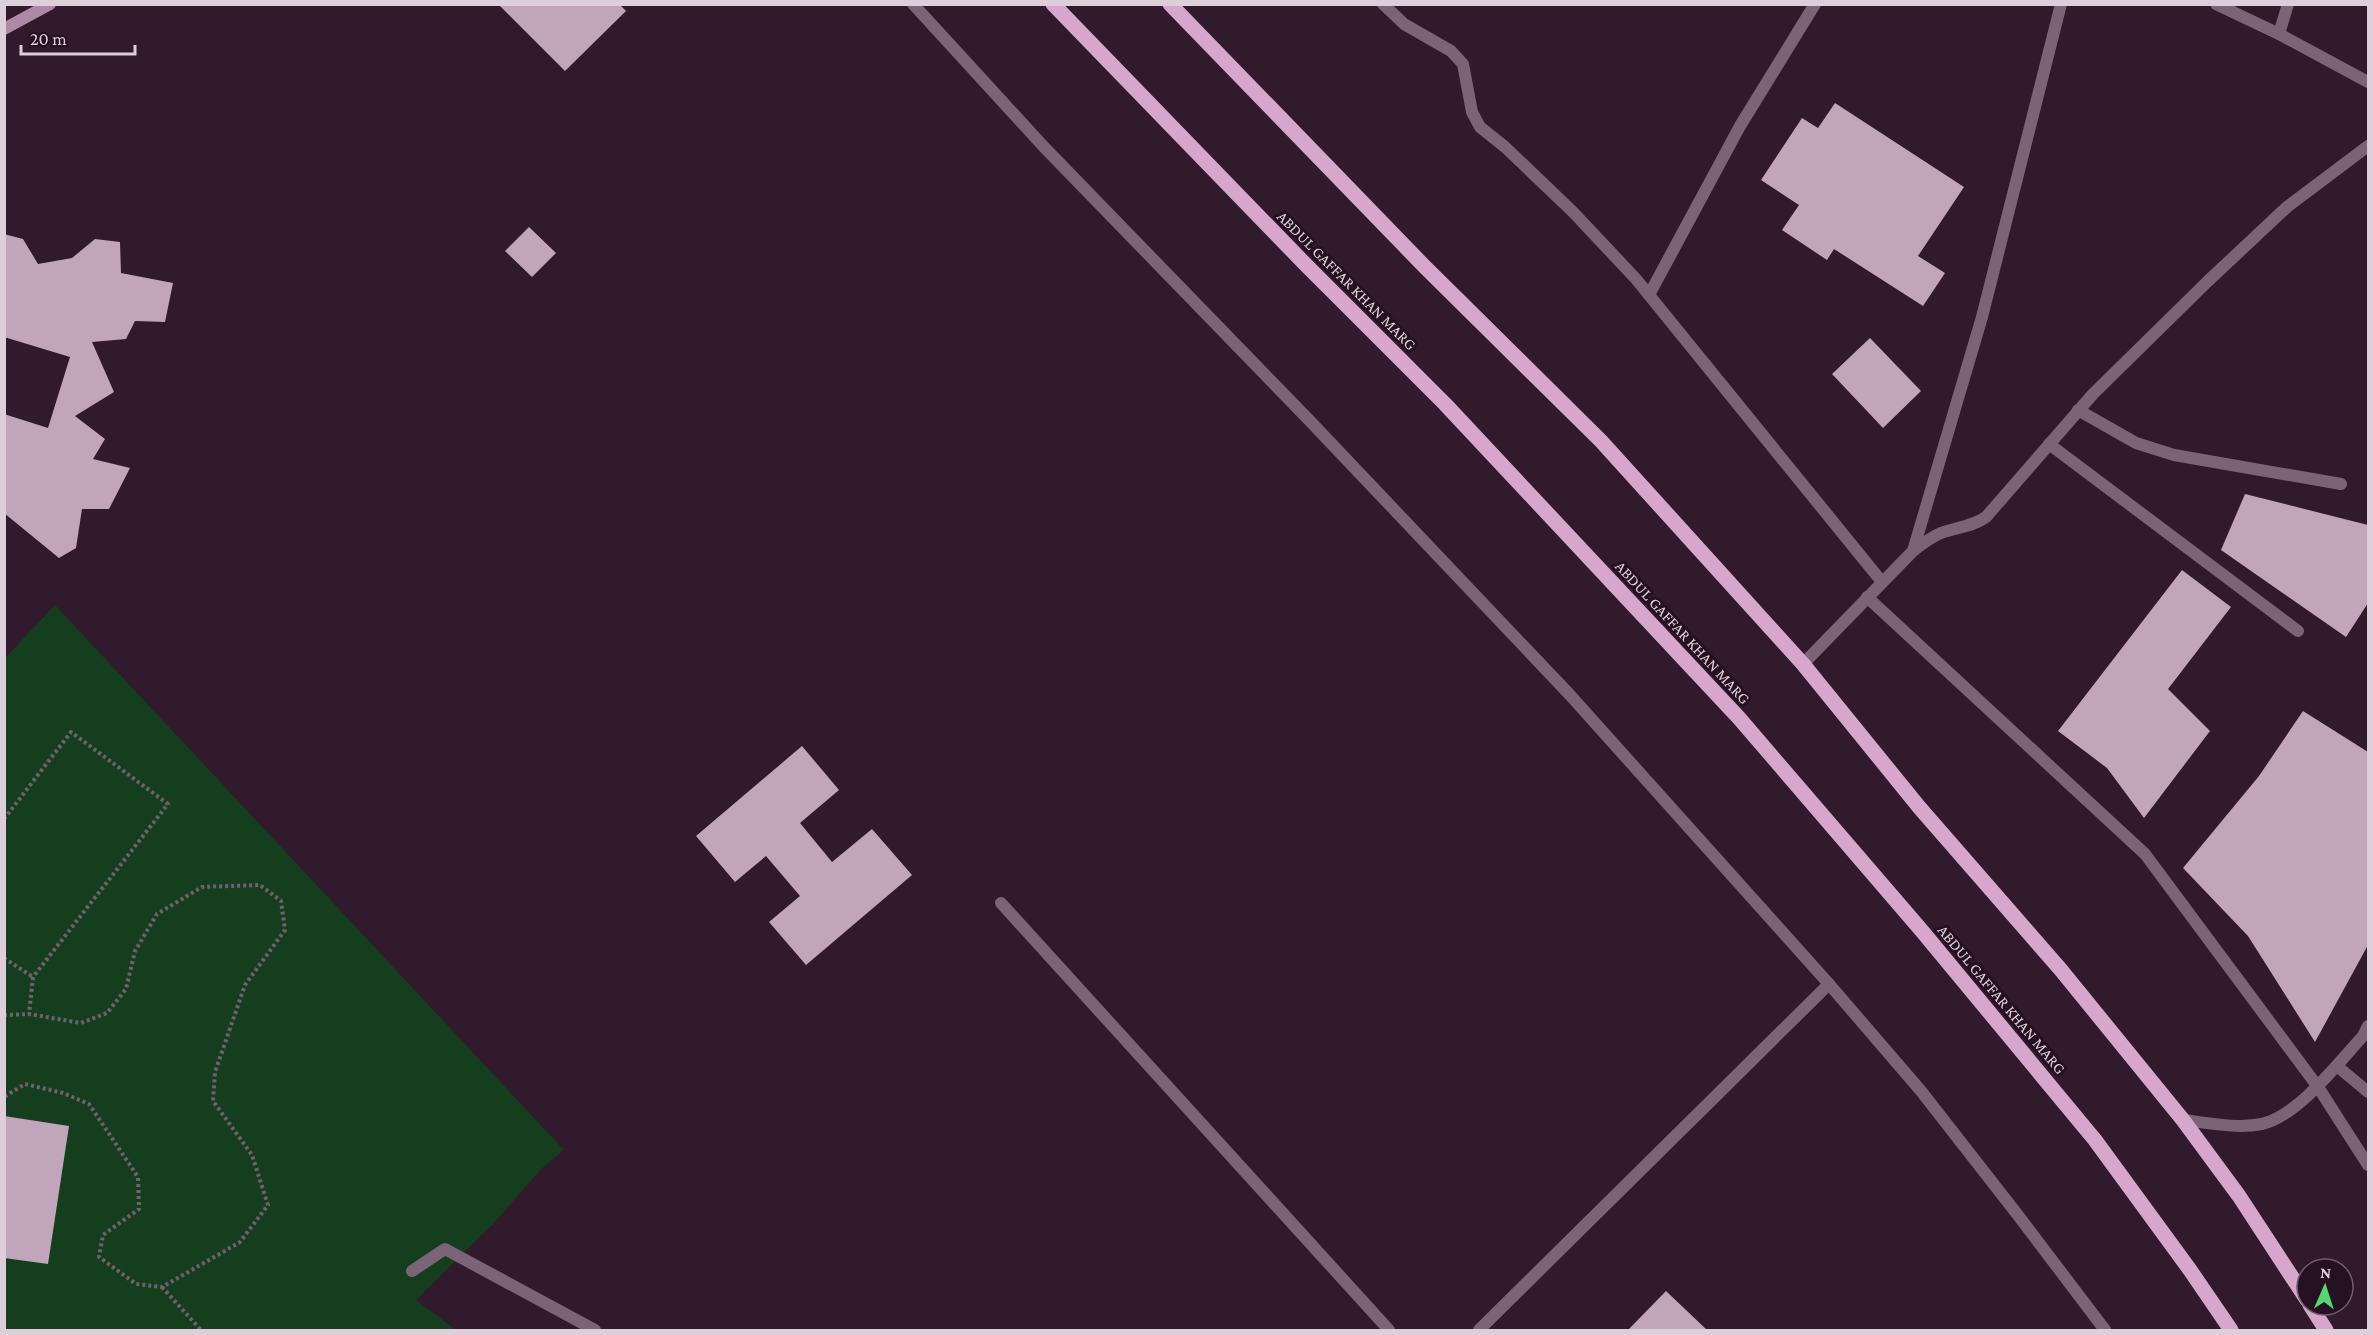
<svg xmlns="http://www.w3.org/2000/svg" width="2373" height="1335" viewBox="0 0 2373 1335" font-family="'Crimson Pro',serif">
<style>
.green{fill:#153e1e}
.building{fill:#c1a5bb}
.lines{fill:none;stroke-linecap:round;stroke-linejoin:round}
.path{stroke:#73606f;stroke-width:4;stroke-dasharray:3 3;stroke-linecap:butt}
.lane{stroke:#7b6477;stroke-width:12}
.street{stroke:#7b6477;stroke-width:12}
.secondary{stroke:#ae89a7;stroke-width:12}
.primary{stroke:#d6a6cd;stroke-width:15}
.labels{text-anchor:middle;stroke-width:6;stroke-linejoin:round;paint-order:stroke}
.street-label{font-size:16px;fill:#ddced9;stroke:#261123}
</style>
<rect width="100%" height="100%" fill="#301a2c"/>
<!-- green -->
<path class="green" d="M55 605 564 1150 541 1169 494 1223 416 1300 456 1330H5L4 659Z"/>
<!-- building -->
<g class="building">
<path d="M498 4H619L626 11 565 71Z"/>
<path d="M1835 103 1964 187 1918 256 1945 273 1923 306 1834 249 1827 260 1782 230 1799 205 1761 180 1802 118 1818 128Z"/>
<path d="M529 227 556 253 532 277 505 251Z"/>
<path d="M4 234 23 239 38 264 72 258 95 239 120 242 121 273 173 283 165 322 135 321 126 339 92 342 114 392 75 416 105 439 93 459 130 468 109 509H82L76 548 59 558 4 513V414L48 428 70 357 4 337Z"/>
<path d="M1870 338 1921 391 1883 428 1832 374Z"/>
<path d="M2245 494 2368 525V603L2346 637 2221 550Z"/>
<path d="M2182 570 2231 607 2168 689 2210 731 2144 818 2107 768 2058 731Z"/>
<path d="M2303 711 2368 752V945L2315 1042 2248 936 2183 868 2259 776Z"/>
<path d="M802 746 839 790 800 823 832 862 872 829 912 875 806 965 769 922 800 896 766 856 735 882 696 836Z"/>
<path d="M4 1116 69 1126 48 1264 4 1258Z"/>
<path d="M1666 1291 1707 1330H1628Z"/>
</g>
<g class="lines">
<!-- path -->
<g class="path">
<path d="M4 819 71 732 168 804 33 977 29 1014"/>
<path d="M4 958 33 977"/>
<path d="M4 1015 29 1014 81 1023 107 1013 126 989 135 951 157 914 202 887 260 885 281 901 285 930 245 985 215 1072 213 1101 252 1155 268 1205 240 1242 162 1287 136 1284 99 1257 103 1235 139 1209 138 1177 89 1104 63 1093 25 1084 4 1097"/>
<path d="M162 1287 201 1330"/>
</g>
<!-- lane -->
<g class="lane">
<path d="M1867 597 2145 854 2318 1087"/>
<path d="M1001 903 1389 1330"/>
<path d="M2337 1066 2368 1092"/>
<path d="M412 1271 445 1249 595 1330"/>
<path d="M1479 1330 1829 984"/>
</g>
<!-- street -->
<g class="street">
<path d="M913 4 1044 147 1309 420 1570 695 1829 984 1921 1091 2017 1214 2105 1330"/>
<path d="M1383 4 1404 24 1451 51 1463 64 1472 112 1480 127 1505 147 1573 212 1636 279 1882 582"/>
<path d="M2216 4 2279 34 2368 82"/>
<path d="M2279 34 2288 4"/>
<path d="M1649 295 1740 126 1815 4"/>
<path d="M2078 410 2136 443 2174 455 2341 484"/>
<path d="M2049 444 2298 631"/>
<path d="M1913 551 1982 317 2061 4"/>
<path d="M1803 664 1913 551C1922 544 1931 537 1941 533 1957 527 1972 527 1986 517L2093 394 2208 281 2287 207 2368 146"/>
<path d="M2318 1087 2368 1165"/>
<path d="M2183 1120C2209 1123 2237 1129 2262 1124 2298 1116 2339 1062 2363 1036L2368 1026"/>
</g>
<!-- secondary -->
<path class="secondary" d="M4 29 50 4"/>
<!-- primary -->
<g class="primary">
<path d="M1053 4 1306 265 1445 404 1739 718 1922 931 2095 1140 2190 1270 2231 1330"/>
<path d="M1170 4 1425 267 1601 441 1803 664 1919 807 2061 970 2183 1120 2239 1196 2307 1300"/>
<path d="M2310 1305 2326 1330"/>
</g>
</g>
<g class="labels">
<!-- street labels -->
<g class="street-label">
<text transform="translate(1347 280) rotate(45)" y="6">ABDUL GAFFAR KHAN MARG</text>
<text transform="translate(1683 632) rotate(47)" y="6">ABDUL GAFFAR KHAN MARG</text>
<text transform="translate(2002 999) rotate(50)" y="6">ABDUL GAFFAR KHAN MARG</text>
</g>
</g>
<!-- border -->
<rect width="2373" height="1335" fill="none" stroke="#ddced9" stroke-width="12"/>
<!-- north arrow -->
<g transform="translate(2325 1287) rotate(3)"><circle r="28" fill="#261123" stroke="#6f5d6c" stroke-width="1.5"/>
<path d="M0-4.5L10 22L0 15L-10 22Z" fill="#54d672"/>
<text y="-9" font-size="16" font-weight="bold" text-anchor="middle" fill="#ddced9">N</text>
</g>
<!-- scale -->
<path d="M21 45v9h114v-9" fill="none" stroke="#ddced9" stroke-width="3"/>
<text x="30" y="45" font-size="18" fill="#ddced9" stroke="#261123" stroke-width="4.5" paint-order="stroke">20 m</text>
</svg>
